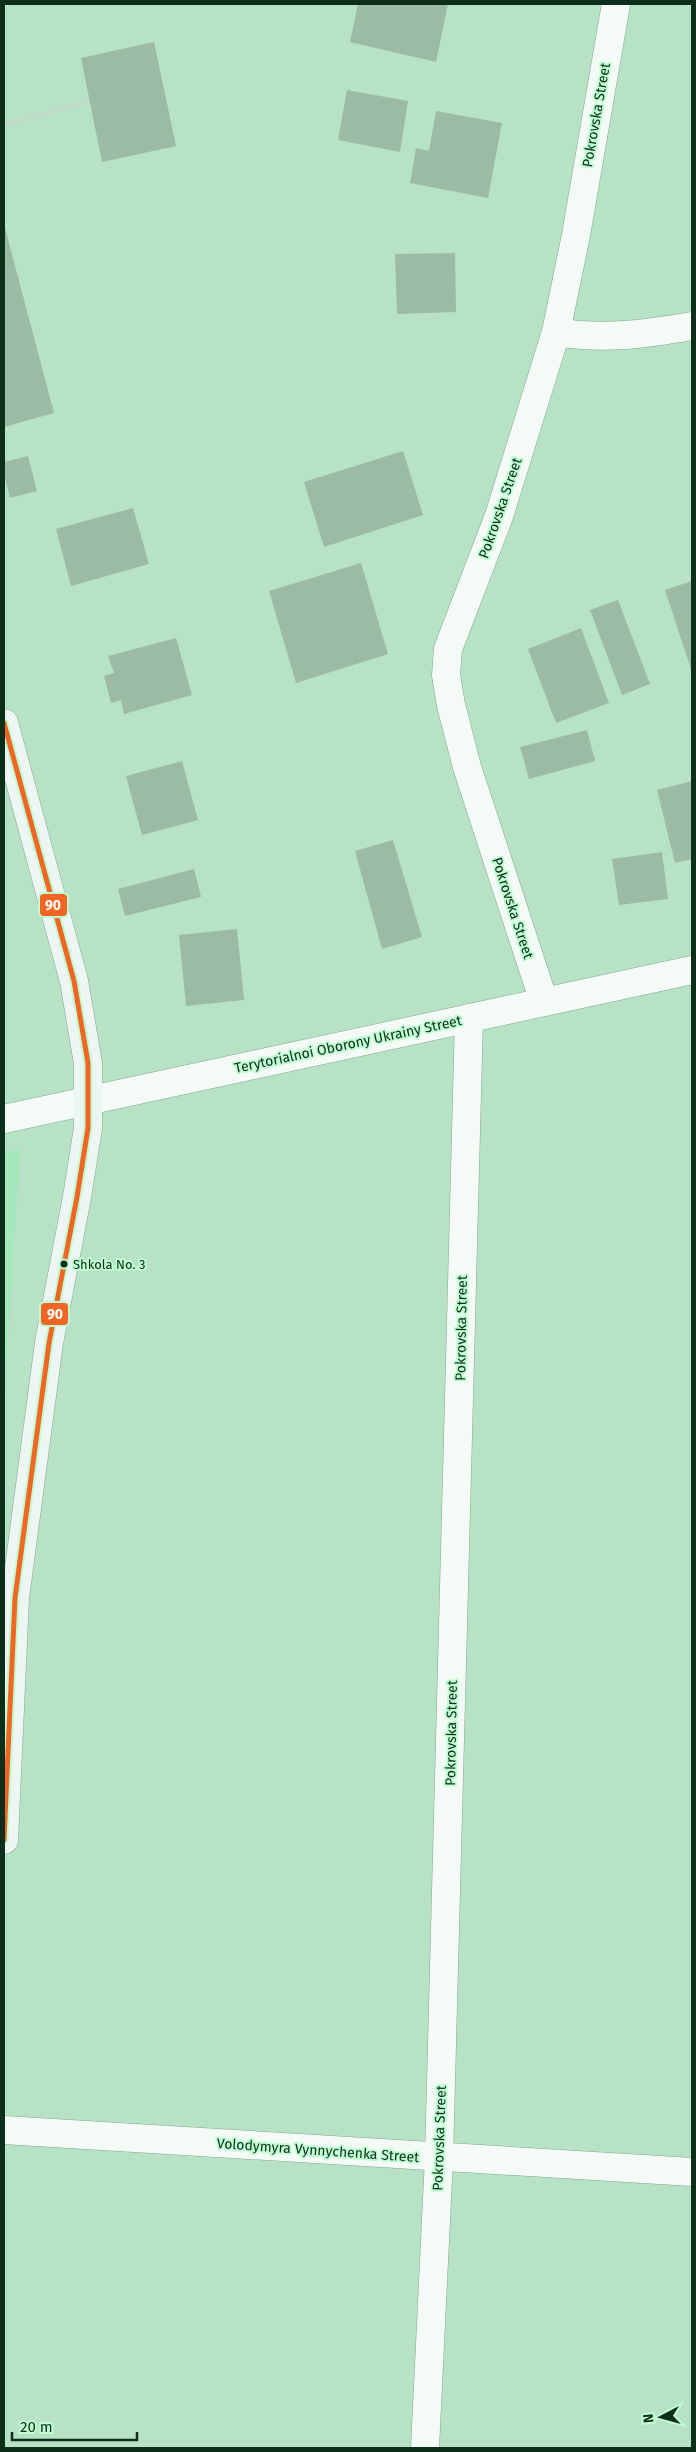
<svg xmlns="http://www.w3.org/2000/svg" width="696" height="2452" viewBox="0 0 696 2452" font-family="'Fira Sans',sans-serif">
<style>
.built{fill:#a4e8bb}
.building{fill:#9bbba5}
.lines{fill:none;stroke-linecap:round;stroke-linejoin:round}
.minor-casing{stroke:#84a791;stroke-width:29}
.tertiary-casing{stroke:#84a791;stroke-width:29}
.secondary-casing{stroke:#84a791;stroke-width:29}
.path{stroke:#c8d5cd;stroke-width:3;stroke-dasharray:5 2.5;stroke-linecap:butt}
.minor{stroke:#f4fbf6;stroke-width:28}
.tertiary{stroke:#f4fbf6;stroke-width:28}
.secondary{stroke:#eef6f4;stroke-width:28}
.bus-1-casing{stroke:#bffed2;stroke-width:9}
.bus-1{stroke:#f26522;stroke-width:5}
.bus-dot{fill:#0d2e1a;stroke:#bffed2;stroke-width:2}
.labels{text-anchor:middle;stroke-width:4;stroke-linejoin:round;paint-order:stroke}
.bus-label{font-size:13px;fill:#0d2e1a;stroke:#bffed2;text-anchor:start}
.street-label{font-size:14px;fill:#0d2e1a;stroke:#bffed2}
.line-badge{stroke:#bffed2;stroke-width:2}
.badge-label{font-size:14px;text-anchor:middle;font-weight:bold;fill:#fff}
</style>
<rect width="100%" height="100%" fill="#b7e2c5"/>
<!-- built -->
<path class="built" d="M20 1149 4 1405V1152Z"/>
<!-- building -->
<g class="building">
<path d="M358 4H448L436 62 350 42Z"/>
<path d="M154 42 176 146 102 162 81 58Z"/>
<path d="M347 90 408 101 400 152 338 140Z"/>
<path d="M436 111 502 123 488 198 410 183 416 148 429 151Z"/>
<path d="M4 228H5L54 413 4 427Z"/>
<path d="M455 253 456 312 397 314 395 254Z"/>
<path d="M403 451 423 515 324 547 304 482Z"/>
<path d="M28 456 37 491 10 498 4 474V462Z"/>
<path d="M133 508 149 564 71 586 56 529Z"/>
<path d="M361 563 388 654 296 683 269 591Z"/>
<path d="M692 581V672L665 590Z"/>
<path d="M618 600 650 684 622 695 590 610Z"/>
<path d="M581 628 609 703 556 723 528 649Z"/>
<path d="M176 638 192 695 124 714 121 700 111 703 104 676 114 673 108 656Z"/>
<path d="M587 730 595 761 529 779 520 747Z"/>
<path d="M182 761 198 820 142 835 126 776Z"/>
<path d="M692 781V859L675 863 657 790Z"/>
<path d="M393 840 422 937 382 949 355 851Z"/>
<path d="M662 852 668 899 619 905 612 859Z"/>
<path d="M194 869 201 897 125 916 118 889Z"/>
<path d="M237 929 244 1000 186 1006 179 935Z"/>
</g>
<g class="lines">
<defs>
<g id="minor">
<path d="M556 332C603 340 646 334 692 326"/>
<path d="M544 1002 467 767 451 705 446 675 448 649 499 516 556 332 576 235 616 4"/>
<path d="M4 2130 692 2172"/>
<path d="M425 2448 439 2158 469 1018"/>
</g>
<path id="tertiary" d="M4 1119 692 970"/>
<path id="secondary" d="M4 723 74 981 88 1063V1128L77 1197 49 1343 15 1598 4 1840"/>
</defs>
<!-- minor casing -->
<use href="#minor" class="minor-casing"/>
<!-- tertiary casing -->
<use href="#tertiary" class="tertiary-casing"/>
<!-- secondary casing -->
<use href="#secondary" class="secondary-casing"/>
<!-- path -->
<path class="path" d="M4 125 89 101"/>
<!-- minor -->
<use href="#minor" class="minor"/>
<!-- tertiary -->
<use href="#tertiary" class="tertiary"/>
<!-- secondary -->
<use href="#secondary" class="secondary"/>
<defs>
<path id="bus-1" d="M4 723 74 981 88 1063V1128L77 1197 49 1343 15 1598 4 1840"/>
</defs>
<!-- bus-1 casing -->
<use href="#bus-1" class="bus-1-casing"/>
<!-- bus-1 -->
<use href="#bus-1" class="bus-1"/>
</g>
<!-- markers -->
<circle class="bus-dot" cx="64" cy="1264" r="4.5"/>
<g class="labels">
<!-- bus labels -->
<g class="bus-label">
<text x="73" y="1269">Shkola No. 3</text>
</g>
<!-- street labels -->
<g class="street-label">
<text transform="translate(596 115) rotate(-80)" y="5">Pokrovska Street</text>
<text transform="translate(500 508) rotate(-71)" y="5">Pokrovska Street</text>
<text transform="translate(513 908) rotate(72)" y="5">Pokrovska Street</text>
<text transform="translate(348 1044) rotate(-12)" y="5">Terytorialnoi Oborony Ukrainy Street</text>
<text transform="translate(461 1328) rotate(-89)" y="5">Pokrovska Street</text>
<text transform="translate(451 1733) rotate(-89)" y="5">Pokrovska Street</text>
<text transform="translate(439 2138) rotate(-88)" y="5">Pokrovska Street</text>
<text transform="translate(318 2150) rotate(4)" y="5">Volodymyra Vynnychenka Street</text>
</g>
</g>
<g class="line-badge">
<rect x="39" y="893" width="29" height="24" rx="5" fill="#f26522"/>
<rect x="40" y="1302" width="29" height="24" rx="5" fill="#f26522"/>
</g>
<g class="badge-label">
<text x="53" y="910">90</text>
<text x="55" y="1319">90</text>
</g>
<!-- border -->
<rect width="696" height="2452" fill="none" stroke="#0d2e1a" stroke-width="10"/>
<!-- north arrow -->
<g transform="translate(661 2417) rotate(264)" stroke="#bffed2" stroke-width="4" paint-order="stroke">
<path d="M0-4L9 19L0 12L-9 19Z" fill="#0d2e1a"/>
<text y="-8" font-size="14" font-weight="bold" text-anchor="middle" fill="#0d2e1a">N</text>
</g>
<!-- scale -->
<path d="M12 2432v8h125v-8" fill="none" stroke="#0d2e1a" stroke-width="2.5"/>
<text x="20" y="2432" font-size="15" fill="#0d2e1a" stroke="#bffed2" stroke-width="4" paint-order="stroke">20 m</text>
</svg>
